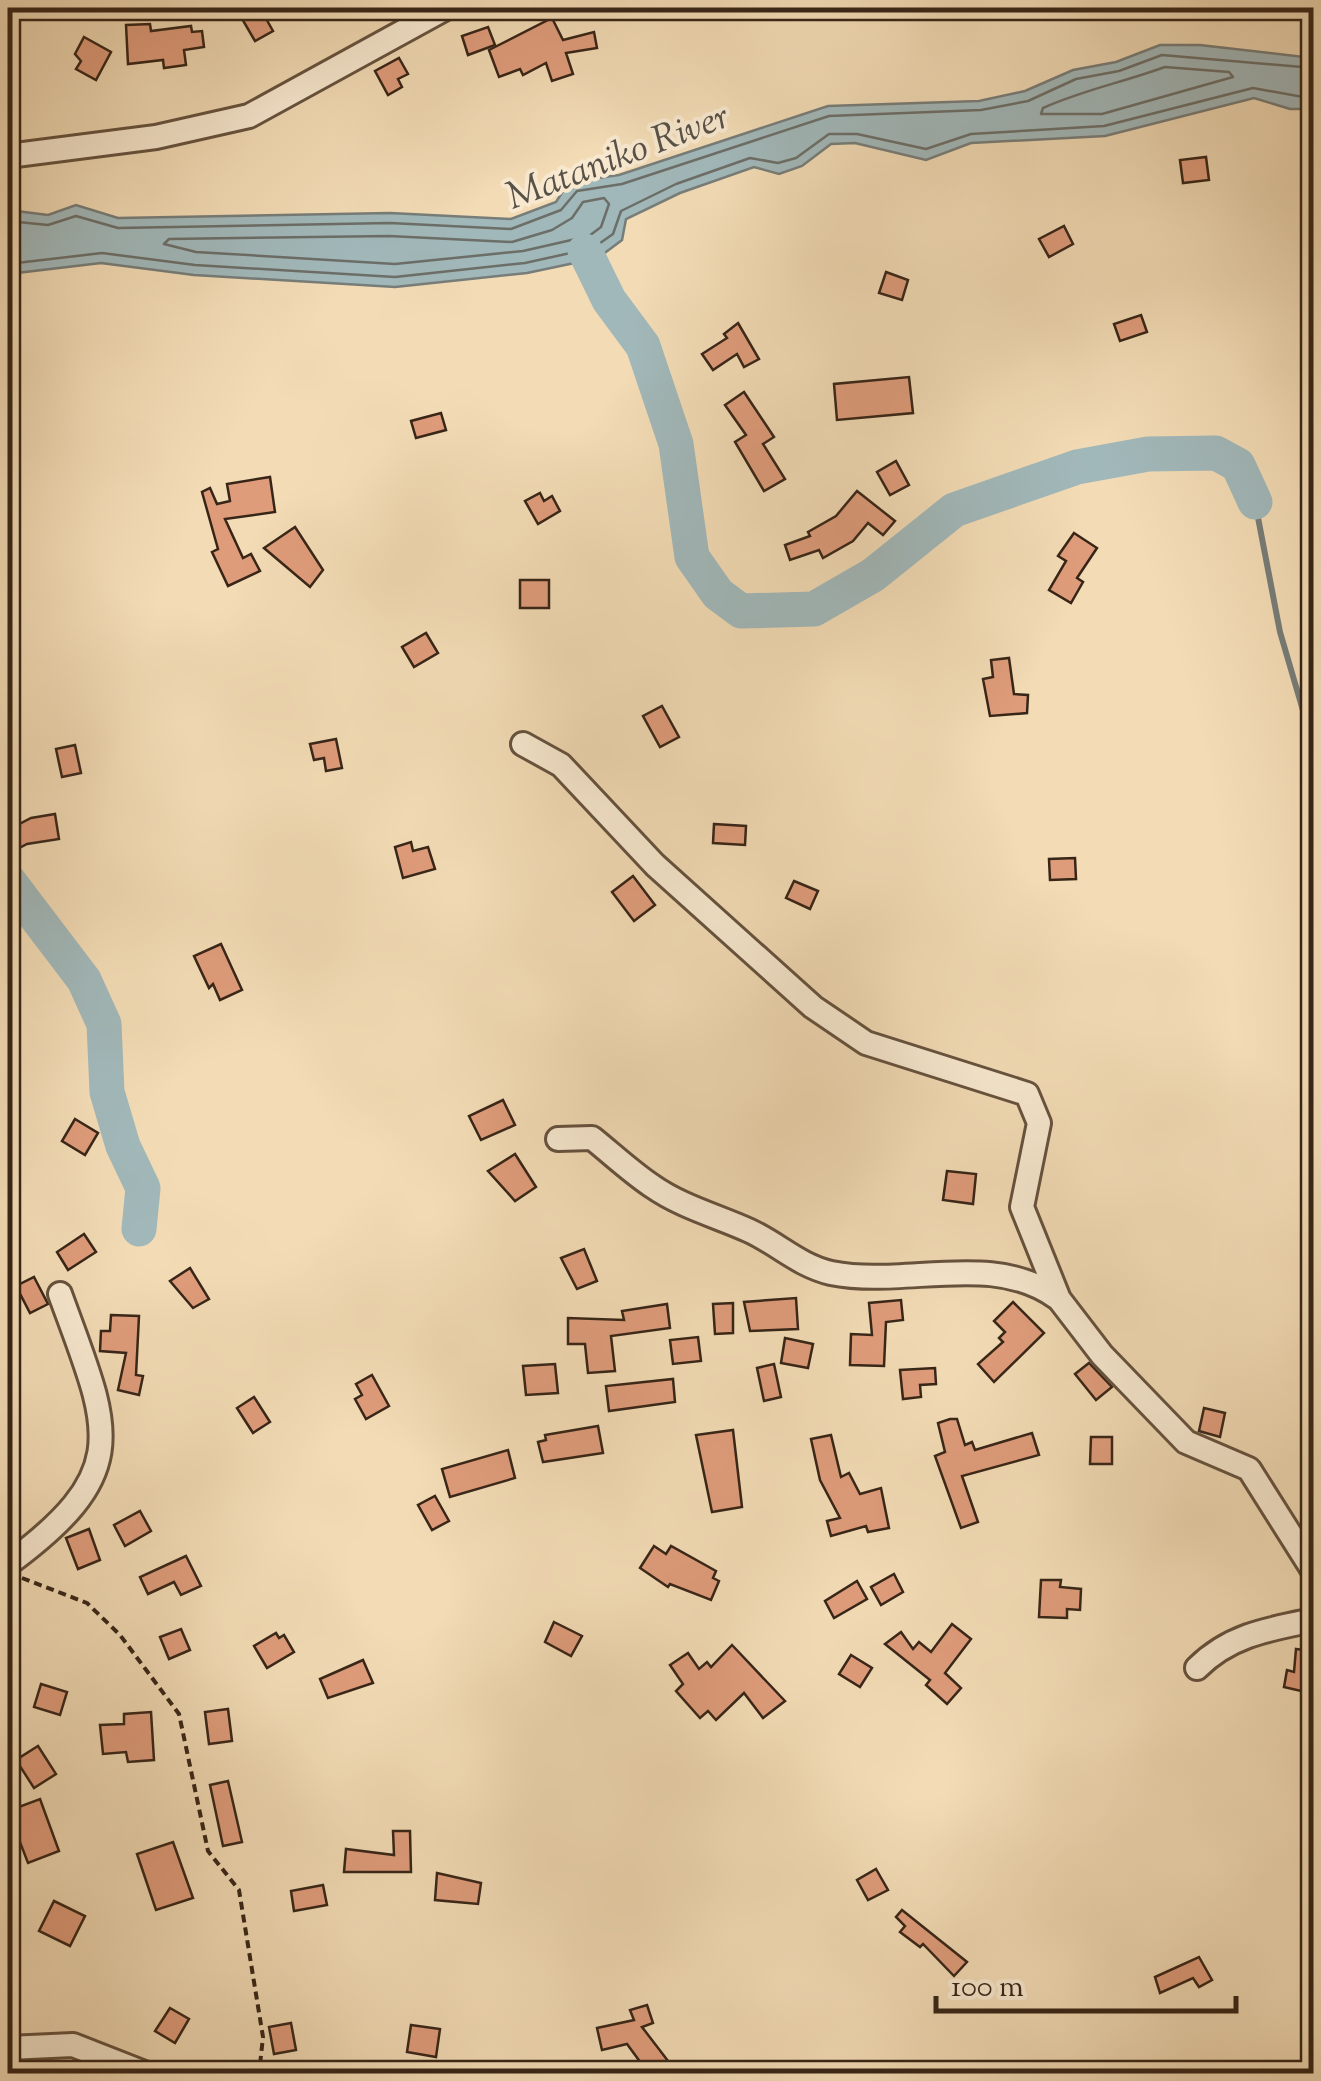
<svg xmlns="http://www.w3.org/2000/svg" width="1321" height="2081" viewBox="0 0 1321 2081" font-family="'Sorts Mill Goudy',serif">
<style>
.water{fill:#a1b8ba;stroke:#777d79;stroke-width:2.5}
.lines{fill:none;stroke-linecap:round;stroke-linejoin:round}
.shore{stroke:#6c6e68;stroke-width:2.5}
.stream{stroke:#777d79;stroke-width:6}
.river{stroke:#a1b8ba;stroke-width:35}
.building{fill:#df9c7b;stroke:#372517;stroke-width:2.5}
.minor-casing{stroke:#66523e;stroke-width:28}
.path{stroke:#372517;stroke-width:4;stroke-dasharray:8 5;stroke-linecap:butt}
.minor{stroke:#f7e8cf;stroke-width:22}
.labels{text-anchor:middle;stroke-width:8;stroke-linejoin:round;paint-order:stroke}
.water-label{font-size:38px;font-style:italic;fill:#575148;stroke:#f7e8cf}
</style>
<rect width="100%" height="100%" fill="#f2dbb5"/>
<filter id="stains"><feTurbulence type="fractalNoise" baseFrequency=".002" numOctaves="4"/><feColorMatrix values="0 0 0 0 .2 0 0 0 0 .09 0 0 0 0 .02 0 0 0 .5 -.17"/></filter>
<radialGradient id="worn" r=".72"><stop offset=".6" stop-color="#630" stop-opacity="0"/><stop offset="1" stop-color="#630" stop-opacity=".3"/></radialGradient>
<!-- water -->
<path class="water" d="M1160 45H1200L1313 58V109H1290L1254 98 1105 136 971 143 926 160 855 143 831 144 802 166 779 174 754 167 680 193 626 219 622 240 598 258 527 273 395 287 194 275 101 263 8 274V210L48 215 76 205 118 218 390 213 511 219 556 202 569 182 619 175 828 106 979 101 1025 91 1073 70 1116 62Z"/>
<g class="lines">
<!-- shore -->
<g class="shore">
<path d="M1165 67 1229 72 1233 77 1102 114H1041L1043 108C1083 90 1124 82 1165 67Z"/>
<path d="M604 198 609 204 601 227 589 236 523 251 395 264 196 252 164 244 169 239 389 236 512 242 552 230 572 218 583 202Z"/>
<path d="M8 221 48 225 76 216 118 228 390 223 511 229 561 210 577 191 622 184 829 116 981 110 1028 101 1076 79 1119 71 1162 55 1314 68"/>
<path d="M8 264 102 253 195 265 395 277 525 263 593 248 613 234 621 211 676 184 750 158 778 163 796 158 829 134H857L926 149 971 134 1104 126 1253 88 1314 99"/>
</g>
<!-- stream -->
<path class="stream" d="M1255 502 1280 632 1314 748"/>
<!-- river -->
<g class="river">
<path d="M585 251 609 300 643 346 676 444 692 557 718 594 741 611 814 609 873 575 954 510 1077 467 1148 454 1216 453 1238 465 1255 502"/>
<path d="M8 880 84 980 104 1024 107 1092 123 1146 143 1188 139 1229"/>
</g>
</g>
<!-- building -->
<g class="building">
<path d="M260 8 273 31 255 41 241 17Z"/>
<path d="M552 18 563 40 594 32 597 48 566 53 573 74 552 81 546 63 523 75 520 69 499 77 489 50Z"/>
<path d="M150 24 151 31 191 26 192 32 202 31 204 47 184 50 186 65 164 68 163 60 128 64 126 25Z"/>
<path d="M488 27 495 45 468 55 462 36Z"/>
<path d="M84 37 111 52 96 80 76 69 81 61 75 54Z"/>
<path d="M399 58 408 74 398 79 402 87 388 95 375 71Z"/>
<path d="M1206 157 1209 180 1183 183 1180 160Z"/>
<path d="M1064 226 1073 244 1049 257 1039 239Z"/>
<path d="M886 272 908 280 902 300 879 293Z"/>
<path d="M1141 315 1147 332 1120 341 1114 324Z"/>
<path d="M738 323 759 359 744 367 737 354 713 370 702 354 727 338 724 334Z"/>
<path d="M909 377 913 413 837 420 834 384Z"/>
<path d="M744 392 774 437 763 444 785 479 764 491 735 442 746 435 725 405Z"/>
<path d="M441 413 446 430 416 438 411 421Z"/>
<path d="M896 461 909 485 890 495 877 472Z"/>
<path d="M270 477 275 512 225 519 243 558 251 554 260 571 228 586 212 552 218 549 202 492 210 488 217 504 230 501 227 484Z"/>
<path d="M857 491 895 521 883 535 868 523 853 541 823 558 819 550 790 560 785 545 810 536 808 532 836 516Z"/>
<path d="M540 493 544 501 552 496 560 511 538 524 525 501Z"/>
<path d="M295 527 323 570 310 587 264 548Z"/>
<path d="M1074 533 1097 548 1077 578 1083 582 1071 603 1049 590 1066 561 1058 556Z"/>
<rect x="520" y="580" width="29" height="28"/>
<path d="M426 633 438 653 414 667 402 647Z"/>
<path d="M1009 658 1014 694 1028 695 1027 713 990 716 983 679 993 677 991 660Z"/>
<path d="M662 706 679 737 660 747 643 716Z"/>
<path d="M336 739 342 768 326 771 324 758 314 760 310 744Z"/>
<path d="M75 745 81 773 62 777 56 749Z"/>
<path d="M55 814 59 839 27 844 8 854V830L31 818Z"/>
<path d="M714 824 746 826 745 845 713 843Z"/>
<path d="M411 842 413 851 428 847 435 869 403 878 395 847Z"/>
<path d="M1075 858 1076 879 1050 880 1049 859Z"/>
<path d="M633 876 655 905 634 921 612 892Z"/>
<path d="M794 881 818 891 810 909 786 898Z"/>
<path d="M221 944 242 990 220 1000 213 984 209 988 194 956Z"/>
<path d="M503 1100 515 1125 481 1140 469 1116Z"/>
<path d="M75 1119 98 1133 85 1155 62 1141Z"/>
<path d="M515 1154 536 1187 515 1201 488 1171Z"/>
<path d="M947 1171 976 1174 973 1204 943 1200Z"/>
<path d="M84 1234 96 1252 68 1270 57 1252Z"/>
<path d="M584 1249 597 1281 577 1289 561 1258Z"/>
<path d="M190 1268 209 1299 193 1308 170 1281Z"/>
<path d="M34 1277 48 1304 30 1313 16 1286Z"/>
<path d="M796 1298 798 1329 750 1331 744 1302Z"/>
<path d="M901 1300 903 1320 886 1322 884 1366 850 1365 851 1334 872 1335 869 1303Z"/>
<path d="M1013 1302 1044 1333 994 1382 978 1364 1003 1342 999 1338 1005 1332 994 1321Z"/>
<path d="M733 1303V1333L715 1334 713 1304Z"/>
<path d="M667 1304 670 1328 611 1336 615 1371 588 1373 585 1344H568V1318L624 1320 622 1311Z"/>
<path d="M111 1315 139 1316 136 1375 143 1376 139 1395 118 1390 126 1353 100 1351 101 1331H110Z"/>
<path d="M698 1337 701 1361 673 1364 670 1340Z"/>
<path d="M785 1338 813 1344 808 1368 781 1363Z"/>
<path d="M1089 1363 1112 1387 1096 1400 1075 1374Z"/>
<path d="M555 1364 558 1393 526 1395 523 1366Z"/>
<path d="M774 1364 781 1397 764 1401 757 1368Z"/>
<path d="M935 1368 936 1384 920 1385 921 1397 903 1399 900 1370Z"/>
<path d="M372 1375 389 1406 366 1419 355 1399 362 1395 356 1384Z"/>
<path d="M673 1379 675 1402 609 1411 606 1386Z"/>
<path d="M254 1397 270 1422 253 1433 237 1408Z"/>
<path d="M1204 1408 1225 1413 1220 1437 1199 1431Z"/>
<path d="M950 1419H957L965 1445 972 1442 975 1450 1032 1433 1039 1455 962 1476 978 1522 961 1528 935 1456 945 1452 938 1423Z"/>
<path d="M598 1426 603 1453 543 1462 538 1442 546 1440 545 1435Z"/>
<path d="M733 1430 742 1507 712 1512 696 1435Z"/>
<path d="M831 1435 841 1477 849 1473 860 1494 881 1488 889 1528 868 1532 866 1526 831 1536 827 1521 840 1518 820 1480 811 1439Z"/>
<path d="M1091 1437H1112V1464H1090Z"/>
<path d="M508 1450 515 1478 450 1497 442 1469Z"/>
<path d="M435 1496 449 1521 432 1530 418 1505Z"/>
<path d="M140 1511 151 1531 125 1546 114 1525Z"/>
<path d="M89 1529 100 1560 78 1569 66 1538Z"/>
<path d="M654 1546 666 1554 671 1546 716 1571 713 1578 719 1581 711 1600 670 1584 668 1587 640 1568Z"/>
<path d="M186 1556 201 1586 181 1595 174 1582 148 1594 140 1577Z"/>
<path d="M894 1574 903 1592 881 1605 871 1587Z"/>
<path d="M1041 1580H1061L1060 1587 1081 1589 1080 1610 1067 1609V1618L1039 1617Z"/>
<path d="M857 1581 867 1599 834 1618 825 1601Z"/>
<path d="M554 1622 582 1636 571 1656 545 1642Z"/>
<path d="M952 1624 971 1639 945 1673 961 1688 947 1704 926 1685 930 1680 885 1644 901 1632 913 1649 919 1642 931 1652Z"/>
<path d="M181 1629 190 1650 169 1659 160 1637Z"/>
<path d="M276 1633 279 1638 284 1635 294 1652 267 1668 254 1646Z"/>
<path d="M732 1645 785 1701 763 1718 744 1693 716 1720 708 1711 700 1718 676 1691 683 1684 670 1665 688 1653 699 1669 707 1662 711 1667Z"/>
<path d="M1296 1649 1314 1651V1694L1284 1687 1287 1670 1294 1672Z"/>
<path d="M851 1655 872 1668 860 1687 839 1674Z"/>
<path d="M363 1660 373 1683 328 1698 320 1679Z"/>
<path d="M41 1684 67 1692 60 1715 34 1707Z"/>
<path d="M228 1709 232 1741 209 1744 205 1712Z"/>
<path d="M151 1712 154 1760 128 1762 126 1752 103 1754 100 1725 124 1724V1714Z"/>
<path d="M38 1746 56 1774 34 1788 16 1760Z"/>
<path d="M228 1781 242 1842 223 1846 210 1785Z"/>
<path d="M40 1799 59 1851 28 1863 8 1811Z"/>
<path d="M393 1831H410L411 1872H344L346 1849 394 1855Z"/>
<path d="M173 1842 193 1898 156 1910 137 1854Z"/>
<path d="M876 1869 888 1890 868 1900 857 1880Z"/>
<path d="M437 1873 481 1883 478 1904 435 1900Z"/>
<path d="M323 1885 327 1905 294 1911 291 1891Z"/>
<path d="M54 1901 85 1916 70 1946 39 1931Z"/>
<path d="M902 1910 967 1962 954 1976 923 1944 920 1947 900 1932 905 1926 896 1917Z"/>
<path d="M1199 1957 1212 1980 1199 1987 1193 1978 1160 1993 1155 1977Z"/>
<path d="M647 2005 653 2023 642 2027 678 2074H649L627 2044 602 2050 597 2028 634 2020 630 2010Z"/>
<path d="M170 2008 189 2019 175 2043 155 2031Z"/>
<path d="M291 2023 296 2050 274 2054 269 2027Z"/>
<path d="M411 2025 440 2029 436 2057 407 2052Z"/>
</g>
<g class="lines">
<defs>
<g id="minor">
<path d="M8 156 156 137 249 116 446 8"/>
<path d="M523 744 561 765 655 865 813 1007 866 1043 1027 1094 1039 1123 1022 1207 1059 1299 1102 1355 1186 1442 1249 1469 1314 1572"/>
<path d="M558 1139 592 1138C612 1154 631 1172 652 1186 682 1207 717 1216 750 1231 778 1244 800 1266 831 1273 905 1288 991 1251 1056 1297"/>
<path d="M8 1564C136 1470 109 1429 60 1294"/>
<path d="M1197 1668C1230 1635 1269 1629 1314 1620"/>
<path d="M8 2048 73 2045 147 2074"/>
</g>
</defs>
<!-- minor casing -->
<use href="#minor" class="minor-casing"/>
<!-- path -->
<path class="path" d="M22 1578 87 1603 120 1635 179 1714 208 1851 239 1890 263 2037 259 2074"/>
<!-- minor -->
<use href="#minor" class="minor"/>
</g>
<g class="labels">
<!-- water labels -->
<g class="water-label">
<text transform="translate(617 155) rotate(-21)" y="13">Mataniko River</text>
</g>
</g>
<!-- margin -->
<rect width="1321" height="2081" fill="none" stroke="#f2dbb5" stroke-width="40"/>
<rect x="10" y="10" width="1301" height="2061" fill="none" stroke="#372517" stroke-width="5"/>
<rect x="20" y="20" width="1281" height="2041" fill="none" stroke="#372517" stroke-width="2.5"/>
<!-- scale -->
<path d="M936 1996v15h300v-15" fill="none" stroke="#372517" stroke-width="5"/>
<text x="951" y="1996" font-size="30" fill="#372517" stroke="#f7e8cf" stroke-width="8" paint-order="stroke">100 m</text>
<rect width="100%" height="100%" filter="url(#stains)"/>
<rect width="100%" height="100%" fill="url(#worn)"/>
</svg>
